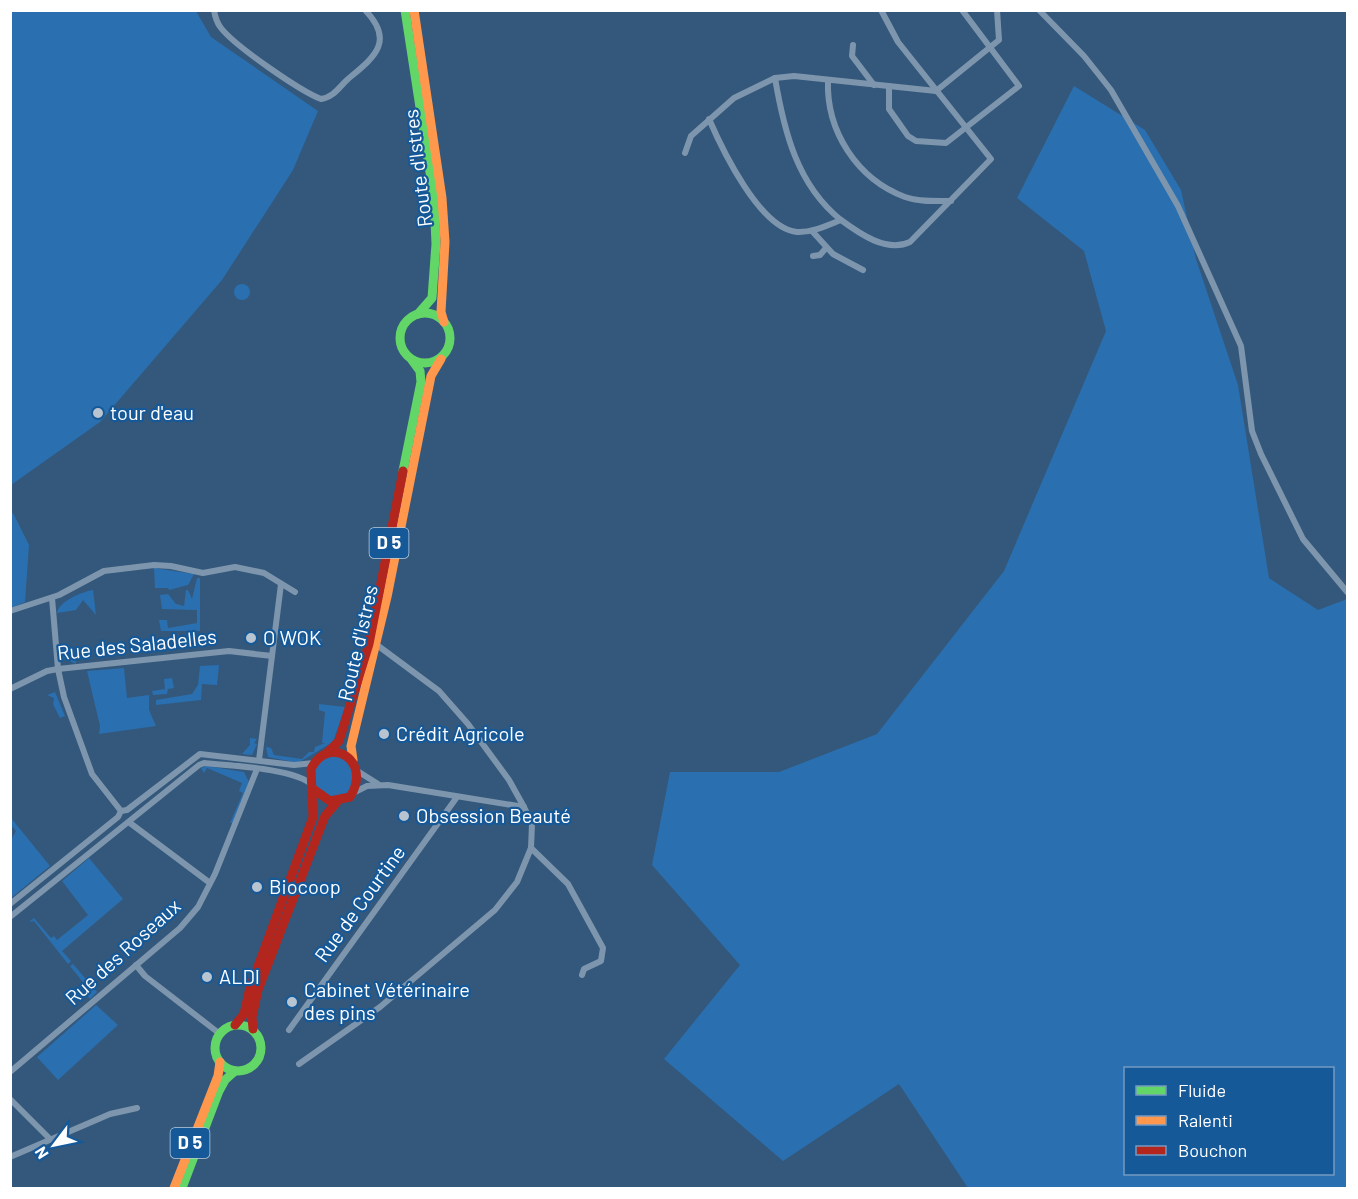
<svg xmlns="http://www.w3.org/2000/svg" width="1358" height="1199" viewBox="0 0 1358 1199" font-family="Barlow,sans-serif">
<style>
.green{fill:#2a6faf;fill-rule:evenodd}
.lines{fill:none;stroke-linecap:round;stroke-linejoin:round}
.street{stroke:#7e96ad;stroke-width:6}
.fast{stroke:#63d668;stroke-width:9}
.slow{stroke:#ff974d;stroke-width:9}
.jam{stroke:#b3261e;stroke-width:9}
.poi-dot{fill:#b8c5d1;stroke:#165999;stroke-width:2}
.labels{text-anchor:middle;stroke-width:4.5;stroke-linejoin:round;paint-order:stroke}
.shield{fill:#165999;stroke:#b9cde0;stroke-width:1.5}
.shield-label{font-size:18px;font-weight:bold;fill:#fff}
.street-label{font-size:20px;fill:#fff;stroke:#165999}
.poi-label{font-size:20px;fill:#fff;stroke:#165999;text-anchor:start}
</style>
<rect width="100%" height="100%" fill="#34587b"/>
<!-- green -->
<g class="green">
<path d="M11 10 196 11 211 37 318 111 293 170 222 280 100 422 11 485Z"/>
<path d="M1074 86 1145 130 1181 190 1196 259 1238 385 1269 578 1318 610 1347 599V1188H968L899 1084 783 1161 664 1059 740 965 652 865 670 772H779L877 734 1004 571 1106 331 1084 251 1017 198ZM1126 1068H1332V1174H1126Z"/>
<circle cx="242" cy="292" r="8"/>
<path d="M13 513 29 545 25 602 11 608 10 516Z"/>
<path d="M154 568 194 574 188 585 169 590 168 588H155Z"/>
<path d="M197 578H200V631H161L159 620H167L168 628 197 623V610L162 609 160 595 168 594 176 604 184 606 186 590H188L192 599Z"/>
<path d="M93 590 96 615 83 600 76 610 57 613C59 601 82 592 93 590Z"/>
<path d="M295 636 322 639 321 645 294 642Z"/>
<path d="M69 649 70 653H75L76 664 62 657 61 650Z"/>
<path d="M219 665 217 685 202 684 201 700 156 705V700L192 694 198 685 200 666Z"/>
<path d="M124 668 127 698 149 695V710L156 726 99 734 100 726 87 671Z"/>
<path d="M172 678 174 688 168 689 167 694 153 695 152 691 165 689 164 679Z"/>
<path d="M55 692 65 716 60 718 53 704 54 698 47 695Z"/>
<path d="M319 704 345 707 333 742 298 763 268 757 266 747 271 748 274 755 302 759 309 752H314L315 747 325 743H322L325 712 319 710Z"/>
<path d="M250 738 257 739 254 743 257 744 252 755 242 754 250 745Z"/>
<circle cx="334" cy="777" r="21"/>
<path d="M207 766 244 772 249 782 233 823H230L243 793 239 791 242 783 207 768 204 773 201 768Z"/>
<path d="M11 818 50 866 11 898V840L16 831 11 825Z"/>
<path d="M89 858 123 899 62 951 71 961 68 964 34 921 29 922 34 918 51 938 54 936 57 940 88 915 62 881Z"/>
<path d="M73 964 97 992 90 999 86 994 90 991 70 966Z"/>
<path d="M96 1005 118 1025 58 1080 37 1057Z"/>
</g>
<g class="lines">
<!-- street -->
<g class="street">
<path d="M214 10C215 17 217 23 221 28 235 46 300 91 321 99 334 97 339 87 348 79 373 58 396 42 365 10"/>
<path d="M1039 10 1084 56 1111 90 1178 206 1241 346 1252 431 1261 454 1303 539 1348 593"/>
<path d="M853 45 852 56 874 85"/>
<path d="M775 78C784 131 797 185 841 220"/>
<path d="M828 80C826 131 857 179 905 197 919 202 936 201 951 201"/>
<path d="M889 87V109L908 136 916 141 946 143 1019 86 962 10"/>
<path d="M936 91 999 40 997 10"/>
<path d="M709 119C722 149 760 229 797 232 812 233 828 225 841 220 860 234 887 253 910 242L991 159 898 42 881 10"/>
<path d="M685 153 691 136 734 98 775 78 794 76 936 91"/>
<path d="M812 231 833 254 863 270"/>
<path d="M813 256 820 255 826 248"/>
<path d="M52 598 58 669 64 697 92 774 121 811"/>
<path d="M10 611 59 595 104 571 154 565 171 566 203 573 235 567 264 573 295 592"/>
<path d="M10 689 47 671 58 669 229 651 272 656"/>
<path d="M259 760 281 584"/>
<path d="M359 772 378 784"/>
<path d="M355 792 367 786 388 785 524 807"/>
<path d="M121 811 127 810 200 754 294 765 314 763"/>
<path d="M130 823 210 883"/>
<path d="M531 848 568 884 603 948 601 961 584 969 582 975"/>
<path d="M10 904 118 817 121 811"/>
<path d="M10 917 199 765 204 763C229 765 291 769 310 783"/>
<path d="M136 965 145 976 220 1034"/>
<path d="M289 1030 457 797"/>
<path d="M299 1064 380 1007 495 910 517 882 531 848 532 824 524 807 509 780 468 724 439 691 377 645"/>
<path d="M10 1072 180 928 198 907 215 874 257 769"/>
<path d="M10 1099 50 1139"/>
<path d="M10 1157 110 1114 137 1108"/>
</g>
<!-- fast -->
<g class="fast">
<path d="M405 10 434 198 436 244 432 298 418 314"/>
<circle cx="425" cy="338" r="25"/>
<path d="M403 471 421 382 420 371 412 360"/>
<circle cx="238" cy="1048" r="23"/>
<path d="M182 1188 219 1091 225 1080 235 1071"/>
</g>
<!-- slow -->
<g class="slow">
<path d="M414 10 442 198 445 242 441 312 444 322"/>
<path d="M353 760 351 746 387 597 431 376 441 359"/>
<path d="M174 1188 218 1076 220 1062"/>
</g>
<!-- jam -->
<g class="jam">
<path d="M327 753 339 741 369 644 403 471"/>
<path d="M235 1025 244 1014 250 988 313 817 311 769C329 733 373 761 350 797L330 801 313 789"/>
<path d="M253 1029 252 1017 258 990 325 816 337 802"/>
</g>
</g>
<!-- markers -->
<g class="poi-dot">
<circle cx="98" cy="413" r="6"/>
<circle cx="251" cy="638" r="6"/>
<circle cx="384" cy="734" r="6"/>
<circle cx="404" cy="816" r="6"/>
<circle cx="257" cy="887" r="6"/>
<circle cx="207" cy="977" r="6"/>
<circle cx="292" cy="1002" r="6"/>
</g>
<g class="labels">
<!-- shield labels -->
<g class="shield">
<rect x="369.5" y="528" width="39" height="30" rx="4.5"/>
<rect x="170.5" y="1128" width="39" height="30" rx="4.5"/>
</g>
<g class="shield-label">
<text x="389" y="549">D 5</text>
<text x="190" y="1149">D 5</text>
</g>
<!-- street labels -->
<g class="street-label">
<text transform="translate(418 168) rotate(-97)" y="7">Route d'Istres</text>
<text transform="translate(358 643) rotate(-77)" y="7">Route d'Istres</text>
<text transform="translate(137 645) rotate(-6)" y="7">Rue des Saladelles</text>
<text transform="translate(360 904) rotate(-54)" y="7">Rue de Courtine</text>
<text transform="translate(123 952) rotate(-42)" y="7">Rue des Roseaux</text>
</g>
<!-- poi labels -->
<g class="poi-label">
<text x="110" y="420">tour d'eau</text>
<text x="263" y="645">O WOK</text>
<text x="396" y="741">Crédit Agricole</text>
<text x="416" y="823">Obsession Beauté</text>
<text x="269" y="894">Biocoop</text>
<text x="219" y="984">ALDI</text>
<text x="304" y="997">Cabinet Vétérinaire<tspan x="304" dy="23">des pins</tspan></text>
</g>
</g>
<!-- border -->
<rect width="1358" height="1199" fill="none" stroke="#ffffff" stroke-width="24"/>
<!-- legend -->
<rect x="1124" y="1067" width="210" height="108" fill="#165999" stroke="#739bc2" stroke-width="1.5"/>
<rect x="1136" y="1086" width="30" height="9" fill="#63d668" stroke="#739bc2" stroke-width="1.5"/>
<text x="1178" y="1097" font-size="18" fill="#ffffff">Fluide</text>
<rect x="1136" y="1116" width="30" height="9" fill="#ff974d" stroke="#739bc2" stroke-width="1.5"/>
<text x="1178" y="1127" font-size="18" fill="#ffffff">Ralenti</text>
<rect x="1136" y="1146" width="30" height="9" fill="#b3261e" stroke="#739bc2" stroke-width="1.5"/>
<text x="1178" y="1157" font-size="18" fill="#ffffff">Bouchon</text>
<!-- north arrow -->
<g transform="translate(54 1145) rotate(238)" stroke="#165999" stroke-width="4.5" paint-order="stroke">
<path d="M0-4.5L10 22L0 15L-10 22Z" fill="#ffffff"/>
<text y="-9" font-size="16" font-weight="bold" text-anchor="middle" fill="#ffffff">N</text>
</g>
</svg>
